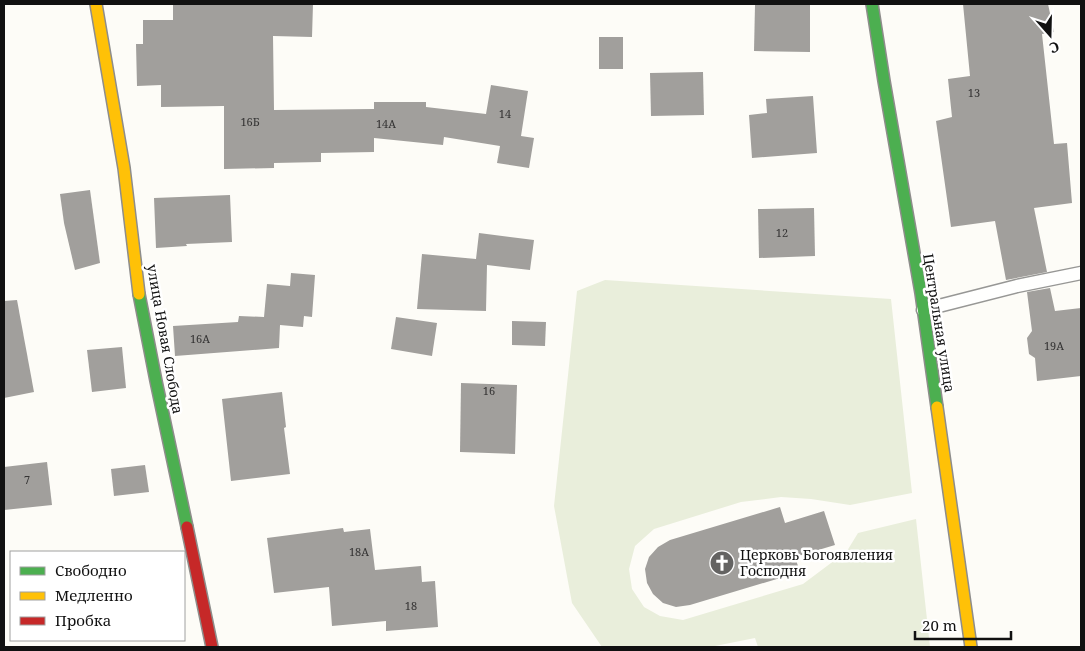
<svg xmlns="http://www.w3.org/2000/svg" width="1085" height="651" viewBox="0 0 1085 651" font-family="'Noto Serif',serif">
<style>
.cemetery{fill:#e9eedb}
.building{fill:#a19f9c}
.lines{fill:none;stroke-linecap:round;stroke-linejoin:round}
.lane-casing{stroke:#979795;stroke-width:15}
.fast-casing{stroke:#8e8d8b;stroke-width:14}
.slow-casing{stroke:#8e8d8b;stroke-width:14}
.jam-casing{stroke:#8e8d8b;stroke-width:14}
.lane{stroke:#fffffe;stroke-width:12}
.fast{stroke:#4caf50;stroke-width:11}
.slow{stroke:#ffc107;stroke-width:11}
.jam{stroke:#c62828;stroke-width:11}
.labels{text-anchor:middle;stroke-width:5;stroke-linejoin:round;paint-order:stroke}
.number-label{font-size:11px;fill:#353434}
.street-label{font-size:14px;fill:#111;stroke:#fff}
.poi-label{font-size:14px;fill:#111;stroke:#fff;text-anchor:start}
</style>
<rect width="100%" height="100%" fill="#fdfcf7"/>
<!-- cemetery -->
<path class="cemetery" d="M605 280 891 299 912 493 850 505 811 499 781 497 741 502 654 529 635 546 629 569 632 589 644 607 660 616 683 620 803 584 847 551 858 533 916 519 930 647H758L755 638 710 647H602L572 603 554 506 577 291Z"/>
<!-- building -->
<g class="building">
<path d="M173 4H313L312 37 273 36 274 110 374 109V102H426V107L486 114 491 85 528 91 521 136 534 138 529 168 497 163 500 146 444 137 443 145 374 138V152L321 153V162L274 163V168L224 169V106L161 107V85L137 86 136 44H143V20H173Z"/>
<path d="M963 4H1048L1054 32 1042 34 1054 144 1067 143 1072 203 1034 208 1047 272 1006 280 995 221 951 227 936 121 952 117 948 79 970 76Z"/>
<path d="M755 5H810V52L754 51Z"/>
<rect x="599" y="37" width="24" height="32"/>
<path d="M703 72 704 115 651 116 650 73Z"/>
<path d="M813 96 817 153 752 158 749 115 767 113 766 99Z"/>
<path d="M90 190 100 263 75 270 64 223 60 194Z"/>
<path d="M230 195 232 242 186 244 187 246 156 248 154 198Z"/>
<path d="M814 208 815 256 759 258 758 209Z"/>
<path d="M479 233 534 240 530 270 487 265 486 311 417 309 422 254 476 259Z"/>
<path d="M291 273 315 275 312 317 304 316 303 327 280 325 279 348 175 356 173 326 238 322 239 316 264 317 267 284 290 286Z"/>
<path d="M1050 288 1055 311 1081 308V376L1037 381 1035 358 1029 354 1027 338 1032 331 1027 292Z"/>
<path d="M17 300 34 392 4 398V301Z"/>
<path d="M396 317 437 323 432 356 391 349Z"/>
<path d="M512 321 546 322 545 346 512 345Z"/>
<path d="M122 347 126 388 92 392 87 350Z"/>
<path d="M461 383 517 385 515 454 460 452Z"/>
<path d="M282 392 286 427 284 428 290 474 231 481 222 399Z"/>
<path d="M47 462 52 505 4 510V467Z"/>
<path d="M145 465 149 492 114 496 111 469Z"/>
<path d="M780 507 785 523 824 511 835 545 795 557 800 572 690 605 676 607 663 603 653 594 647 583 645 569 649 557 658 547 670 540Z"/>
<path d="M343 528 344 532 370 529 375 570 421 566 422 582 435 581 438 627 386 631V621L332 626 329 587 274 593 267 538Z"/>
</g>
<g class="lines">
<defs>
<path id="lane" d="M923 310 1017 286 1081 273"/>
<g id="fast">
<path d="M872 4 884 81 921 293 937 407"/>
<path d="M139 294 156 381 187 527"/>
</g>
<g id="slow">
<path d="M96 4 124 168 139 294"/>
<path d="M937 407 971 647"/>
</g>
<path id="jam" d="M187 527 212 647"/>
</defs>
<!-- lane casing -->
<use href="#lane" class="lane-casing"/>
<!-- fast casing -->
<use href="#fast" class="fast-casing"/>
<!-- slow casing -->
<use href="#slow" class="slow-casing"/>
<!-- jam casing -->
<use href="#jam" class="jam-casing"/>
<!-- lane -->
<use href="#lane" class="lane"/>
<!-- fast -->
<use href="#fast" class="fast"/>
<!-- slow -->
<use href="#slow" class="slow"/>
<!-- jam -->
<use href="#jam" class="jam"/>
</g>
<!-- icons -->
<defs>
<symbol id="church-disc" viewBox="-11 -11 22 22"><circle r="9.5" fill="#646362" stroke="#fff"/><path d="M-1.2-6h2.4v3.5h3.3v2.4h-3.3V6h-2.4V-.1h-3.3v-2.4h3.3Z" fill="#fff"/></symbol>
</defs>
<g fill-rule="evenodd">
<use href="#church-disc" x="708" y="549" width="28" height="28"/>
</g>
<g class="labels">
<!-- number labels -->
<g class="number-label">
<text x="974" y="97">13</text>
<text x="505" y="118">14</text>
<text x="250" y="126">16Б</text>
<text x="386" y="128">14А</text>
<text x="782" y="237">12</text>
<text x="200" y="343">16А</text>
<text x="1054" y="350">19А</text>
<text x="489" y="395">16</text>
<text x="27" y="484">7</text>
<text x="359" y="556">18А</text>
<text x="411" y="610">18</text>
</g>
<!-- street labels -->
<g class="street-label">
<text transform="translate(939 323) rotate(81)" y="5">Центральная улица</text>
<text transform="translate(165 339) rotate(80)" y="5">улица Новая Слобода</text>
</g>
<!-- poi labels -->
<g class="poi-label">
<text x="740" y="560">Церковь Богоявления<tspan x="740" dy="16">Господня</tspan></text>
</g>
</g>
<!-- border -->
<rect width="1085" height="651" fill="none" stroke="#111111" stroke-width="10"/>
<!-- legend -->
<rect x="10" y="551" width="175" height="90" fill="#ffffff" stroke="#a0a0a0"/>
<rect x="20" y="567" width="25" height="8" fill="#4caf50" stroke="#a0a0a0"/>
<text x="55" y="576" font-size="15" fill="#111111">Свободно</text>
<rect x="20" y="592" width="25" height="8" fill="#ffc107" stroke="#a0a0a0"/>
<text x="55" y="601" font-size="15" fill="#111111">Медленно</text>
<rect x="20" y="617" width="25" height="8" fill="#c62828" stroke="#a0a0a0"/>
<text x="55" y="626" font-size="15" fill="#111111">Пробка</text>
<!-- north arrow -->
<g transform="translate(1050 35) rotate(160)" stroke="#ffffff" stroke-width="4" paint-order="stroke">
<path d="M0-4L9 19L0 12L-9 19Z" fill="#111111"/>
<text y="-8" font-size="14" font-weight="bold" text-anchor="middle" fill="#111111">С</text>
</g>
<!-- scale -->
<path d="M915 631v8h96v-8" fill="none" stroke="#111111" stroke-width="2.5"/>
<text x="922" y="631" font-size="15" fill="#111111" stroke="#ffffff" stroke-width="4" paint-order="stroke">20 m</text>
</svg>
